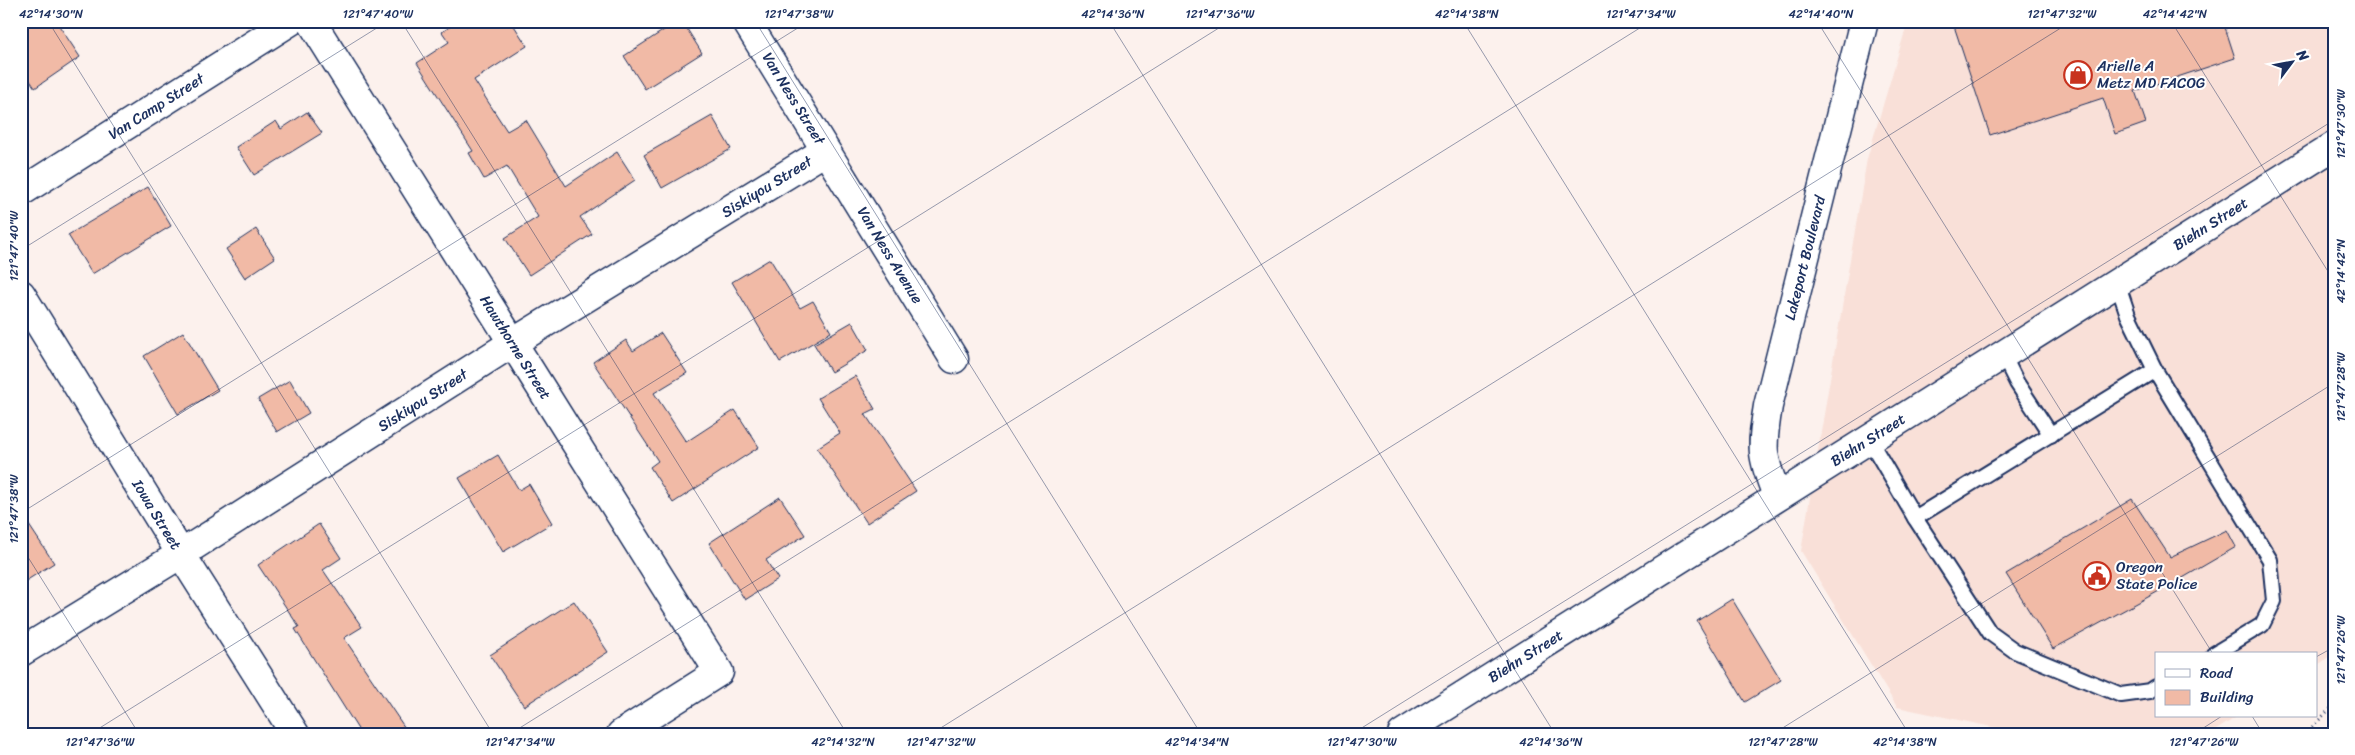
<svg xmlns="http://www.w3.org/2000/svg" width="2355" height="755" viewBox="0 0 2355 755" font-family="Sriracha,sans-serif">
<style>
.built{fill:#f9e0d8}
.building{fill:#f1baa6;stroke:#1b2f5e}
.lines{fill:none;stroke-linecap:round;stroke-linejoin:round}
.service-casing{stroke:#1b2f5e;stroke-width:18}
.minor-casing{stroke:#1b2f5e;stroke-width:31}
.tertiary-casing{stroke:#1b2f5e;stroke-width:31}
.path{stroke:#1b2f5e;stroke-width:3;stroke-dasharray:1 4;stroke-linecap:butt}
.service{stroke:#fff;stroke-width:14}
.minor{stroke:#fff;stroke-width:28}
.tertiary{stroke:#fff;stroke-width:28}
.ticks{fill:none;stroke:#1b2f5e;stroke-width:1;stroke-opacity:0.45}
.labels{text-anchor:middle;stroke-width:4;stroke-linejoin:round;paint-order:stroke}
.poi-label{font-size:15px;fill:#1b2f5e;stroke:#fff;text-anchor:start}
.street-label{font-size:15px;fill:#1b2f5e;stroke:#fff}
.neatline{fill:none;stroke:#1b2f5e;stroke-width:2}
.ticks-label{font-size:12px;text-anchor:middle;fill:#1b2f5e}
</style>
<rect width="100%" height="100%" fill="#fcf1ed"/>
<filter id="ink" filterUnits="userSpaceOnUse"><feTurbulence type="fractalNoise" baseFrequency=".02" numOctaves="2"/><feDisplacementMap in="SourceGraphic" scale="10" xChannelSelector="R" yChannelSelector="G"/><feConvolveMatrix kernelMatrix="1 2 1 2 8 2 1 2 1" color-interpolation-filters="sRGB"/></filter>
<g filter="url(#ink)">
<!-- built -->
<path class="built" d="M1908 21H2334V654L2316 666V654H2156V716H2238L2210 734H2025L1897 707 1801 551 1867 159Z"/>
<!-- building -->
<g class="building">
<path d="M21 21H56L80 57 35 88 21 67Z"/>
<path d="M459 21H511L527 46 474 80 507 131 526 120 566 186 617 152 635 180 580 217 592 234 529 275 505 238 538 217 507 166 484 179 469 153 473 151 417 63 449 42 442 32Z"/>
<path d="M678 21H682L702 53 645 89 624 56Z"/>
<path d="M1969 21H2223L2235 58 2135 91 2146 123 2115 134 2103 98 1990 135 1954 26Z"/>
<path d="M307 112 322 133 254 175 236 147 276 121 281 129Z"/>
<path d="M712 116 731 149 662 188 644 155Z"/>
<path d="M148 187 171 226 92 274 68 235Z"/>
<path d="M256 229 275 258 245 278 226 249Z"/>
<path d="M770 259 800 308 813 301 831 332 780 362 732 282Z"/>
<path d="M852 322 868 350 831 372 814 344Z"/>
<path d="M183 332 218 390 178 414 144 356Z"/>
<path d="M661 333 687 373 654 393 686 442 735 410 759 447 673 503 650 467 658 461 593 362 626 340 633 351Z"/>
<path d="M855 376 875 409 865 414 916 491 867 523 817 448 840 433 818 398Z"/>
<path d="M290 380 309 413 277 432 258 399Z"/>
<path d="M498 455 519 490 529 484 552 523 503 552 459 478Z"/>
<path d="M780 497 805 535 766 560 778 579 745 600 709 543Z"/>
<path d="M2132 499 2170 557 2227 530 2236 547 2181 579 2053 649 2006 574Z"/>
<path d="M21 513 54 563 21 584Z"/>
<path d="M319 524 341 558 323 570 362 627 344 638 409 734H361L295 629 299 627 258 565Z"/>
<path d="M1732 599 1781 680 1745 702 1697 621Z"/>
<path d="M574 601 608 652 524 706 490 655Z"/>
</g>
<g class="lines">
<defs>
<g id="service">
<path d="M2117 282 2128 315 2155 370 2270 560 2274 601 2262 625 2214 654"/>
<path d="M2003 355 2017 383 2051 435"/>
<path d="M1869 439 1915 518 1990 633 2015 651 2121 695 2150 691 2156 687"/>
<path d="M1915 518 2155 370"/>
</g>
<g id="minor">
<path id="s1" d="M311 21 719 672 621 734"/>
<path id="s2" d="M746 21 954 359"/>
<path id="s3" d="M21 192 291 21"/>
<path id="s4" d="M21 294 181 554 295 734"/>
<path id="s5" d="M21 652 181 554 514 342 825 151"/>
</g>
<g id="tertiary">
<path id="s6" d="M1777 495C1761 456 1761 448 1768 406L1864 21"/>
<path id="s7" d="M1402 734 2334 146"/>
</g>
</defs>
<!-- service casing -->
<use href="#service" class="service-casing"/>
<!-- minor casing -->
<use href="#minor" class="minor-casing"/>
<!-- tertiary casing -->
<use href="#tertiary" class="tertiary-casing"/>
<!-- path -->
<path class="path" d="M2305 734 2334 705"/>
<!-- service -->
<use href="#service" class="service"/>
<!-- minor -->
<use href="#minor" class="minor"/>
<!-- tertiary -->
<use href="#tertiary" class="tertiary"/>
</g>
</g>
<!-- ticks -->
<path class="ticks" d="M48 21 493 734M401 21 847 734M755 21 1201 734M1109 21 1555 734M1463 21 1909 734M1817 21 2213 654M2171 21 2334 281M21 250 388 21M21 513 809 21M21 546 139 734M2316 657 2334 647M2252 716 2263 734M90 734 1230 21M510 734 1651 21M931 734 2072 21M1352 734 2334 120M1773 734 2334 383M2194 734 2222 716"/>
<!-- icons -->
<defs>
<symbol id="shop-ring" viewBox="-11 -11 22 22"><circle r="9.5" fill="#fff" stroke="#c8321e" stroke-width="1.5"/><path d="M-5-2.5h2.3a2.7 3.5 0 0 1 5.4 0H5L5.5 6h-11ZM-1.5-2.5h3a1.5 2.3 0 0 0-3 0Z" fill="#c8321e"/></symbol>
<symbol id="civic-ring" viewBox="-11 -11 22 22"><circle r="9.5" fill="#fff" stroke="#c8321e" stroke-width="1.5"/><path d="M-.6-6.5H3V-4.5H.6V-3L4-1V1h2V6H-6V1h2V-1L-.6-3ZM-1.2 2.5V6h2.4V2.5Z" fill="#c8321e"/></symbol>
</defs>
<g fill-rule="evenodd">
<use href="#shop-ring" x="2062" y="59" width="32" height="32"/>
<use href="#civic-ring" x="2081" y="560" width="32" height="32"/>
</g>
<g class="labels">
<!-- poi labels -->
<g class="poi-label">
<text x="2097" y="71">Arielle A<tspan x="2097" dy="17">Metz MD FACOG</tspan></text>
<text x="2116" y="572">Oregon<tspan x="2116" dy="17">State Police</tspan></text>
</g>
<!-- street labels -->
<g class="street-label">
<text dy="5" stroke="none"><textPath href="#s2" startOffset="91">Van Ness Street</textPath></text>
<text dy="5" stroke="none"><textPath href="#s3" startOffset="160">Van Camp Street</textPath></text>
<text dy="5" stroke="none"><textPath href="#s5" startOffset="879">Siskiyou Street</textPath></text>
<text dy="5" stroke="none"><textPath href="#s7" startOffset="956">Biehn Street</textPath></text>
<text dy="5" stroke="none"><textPath href="#s2" startOffset="275">Van Ness Avenue</textPath></text>
<text dy="5" stroke="none"><textPath href="#s6" startOffset="244">Lakeport Boulevard</textPath></text>
<text dy="5" stroke="none"><textPath href="#s1" startOffset="385">Hawthorne Street</textPath></text>
<text dy="5" stroke="none"><textPath href="#s5" startOffset="474">Siskiyou Street</textPath></text>
<text dy="5" stroke="none"><textPath href="#s7" startOffset="551">Biehn Street</textPath></text>
<text dy="5" stroke="none"><textPath href="#s4" startOffset="259">Iowa Street</textPath></text>
<text dy="5" stroke="none"><textPath href="#s7" startOffset="146">Biehn Street</textPath></text>
</g>
</g>
<!-- margin -->
<rect width="2355" height="755" fill="none" stroke="#fff" stroke-width="55"/>
<!-- legend -->
<rect x="2155" y="652" width="162" height="65" fill="#ffffff" stroke="#a4acbf"/>
<rect x="2165" y="669" width="25" height="8" fill="#ffffff" stroke="#a4acbf"/>
<text x="2200" y="678" font-size="15" fill="#1b2f5e">Road</text>
<rect x="2165" y="690" width="25" height="15" fill="#f1baa6" stroke="#a4acbf"/>
<text x="2200" y="702" font-size="15" fill="#1b2f5e">Building</text>
<!-- north arrow -->
<g transform="translate(2292 62) rotate(58)" stroke="#ffffff" stroke-width="4" paint-order="stroke">
<path d="M0-4L9 19L0 12L-9 19Z" fill="#1b2f5e"/>
<text y="-8" font-size="14" font-weight="bold" text-anchor="middle" fill="#1b2f5e">N</text>
</g>
<rect x="28" y="28" width="2300" height="700" class="neatline"/>
<g class="ticks-label">
<text x="51" y="18">42°14'30"N</text>
<text x="378" y="18">121°47'40"W</text>
<text x="799" y="18">121°47'38"W</text>
<text x="1113" y="18">42°14'36"N</text>
<text x="1220" y="18">121°47'36"W</text>
<text x="1467" y="18">42°14'38"N</text>
<text x="1641" y="18">121°47'34"W</text>
<text x="1821" y="18">42°14'40"N</text>
<text x="2062" y="18">121°47'32"W</text>
<text x="2175" y="18">42°14'42"N</text>
<text transform="translate(2341 124) rotate(-90)" y="4">121°47'30"W</text>
<text transform="translate(14 246) rotate(-90)" y="4">121°47'40"W</text>
<text transform="translate(2341 271) rotate(-90)" y="4">42°14'42"N</text>
<text transform="translate(2341 387) rotate(-90)" y="4">121°47'28"W</text>
<text transform="translate(14 509) rotate(-90)" y="4">121°47'38"W</text>
<text transform="translate(2341 650) rotate(-90)" y="4">121°47'26"W</text>
<text x="100" y="746">121°47'36"W</text>
<text x="520" y="746">121°47'34"W</text>
<text x="843" y="746">42°14'32"N</text>
<text x="941" y="746">121°47'32"W</text>
<text x="1197" y="746">42°14'34"N</text>
<text x="1362" y="746">121°47'30"W</text>
<text x="1551" y="746">42°14'36"N</text>
<text x="1783" y="746">121°47'28"W</text>
<text x="1905" y="746">42°14'38"N</text>
<text x="2204" y="746">121°47'26"W</text>
</g>
</svg>
